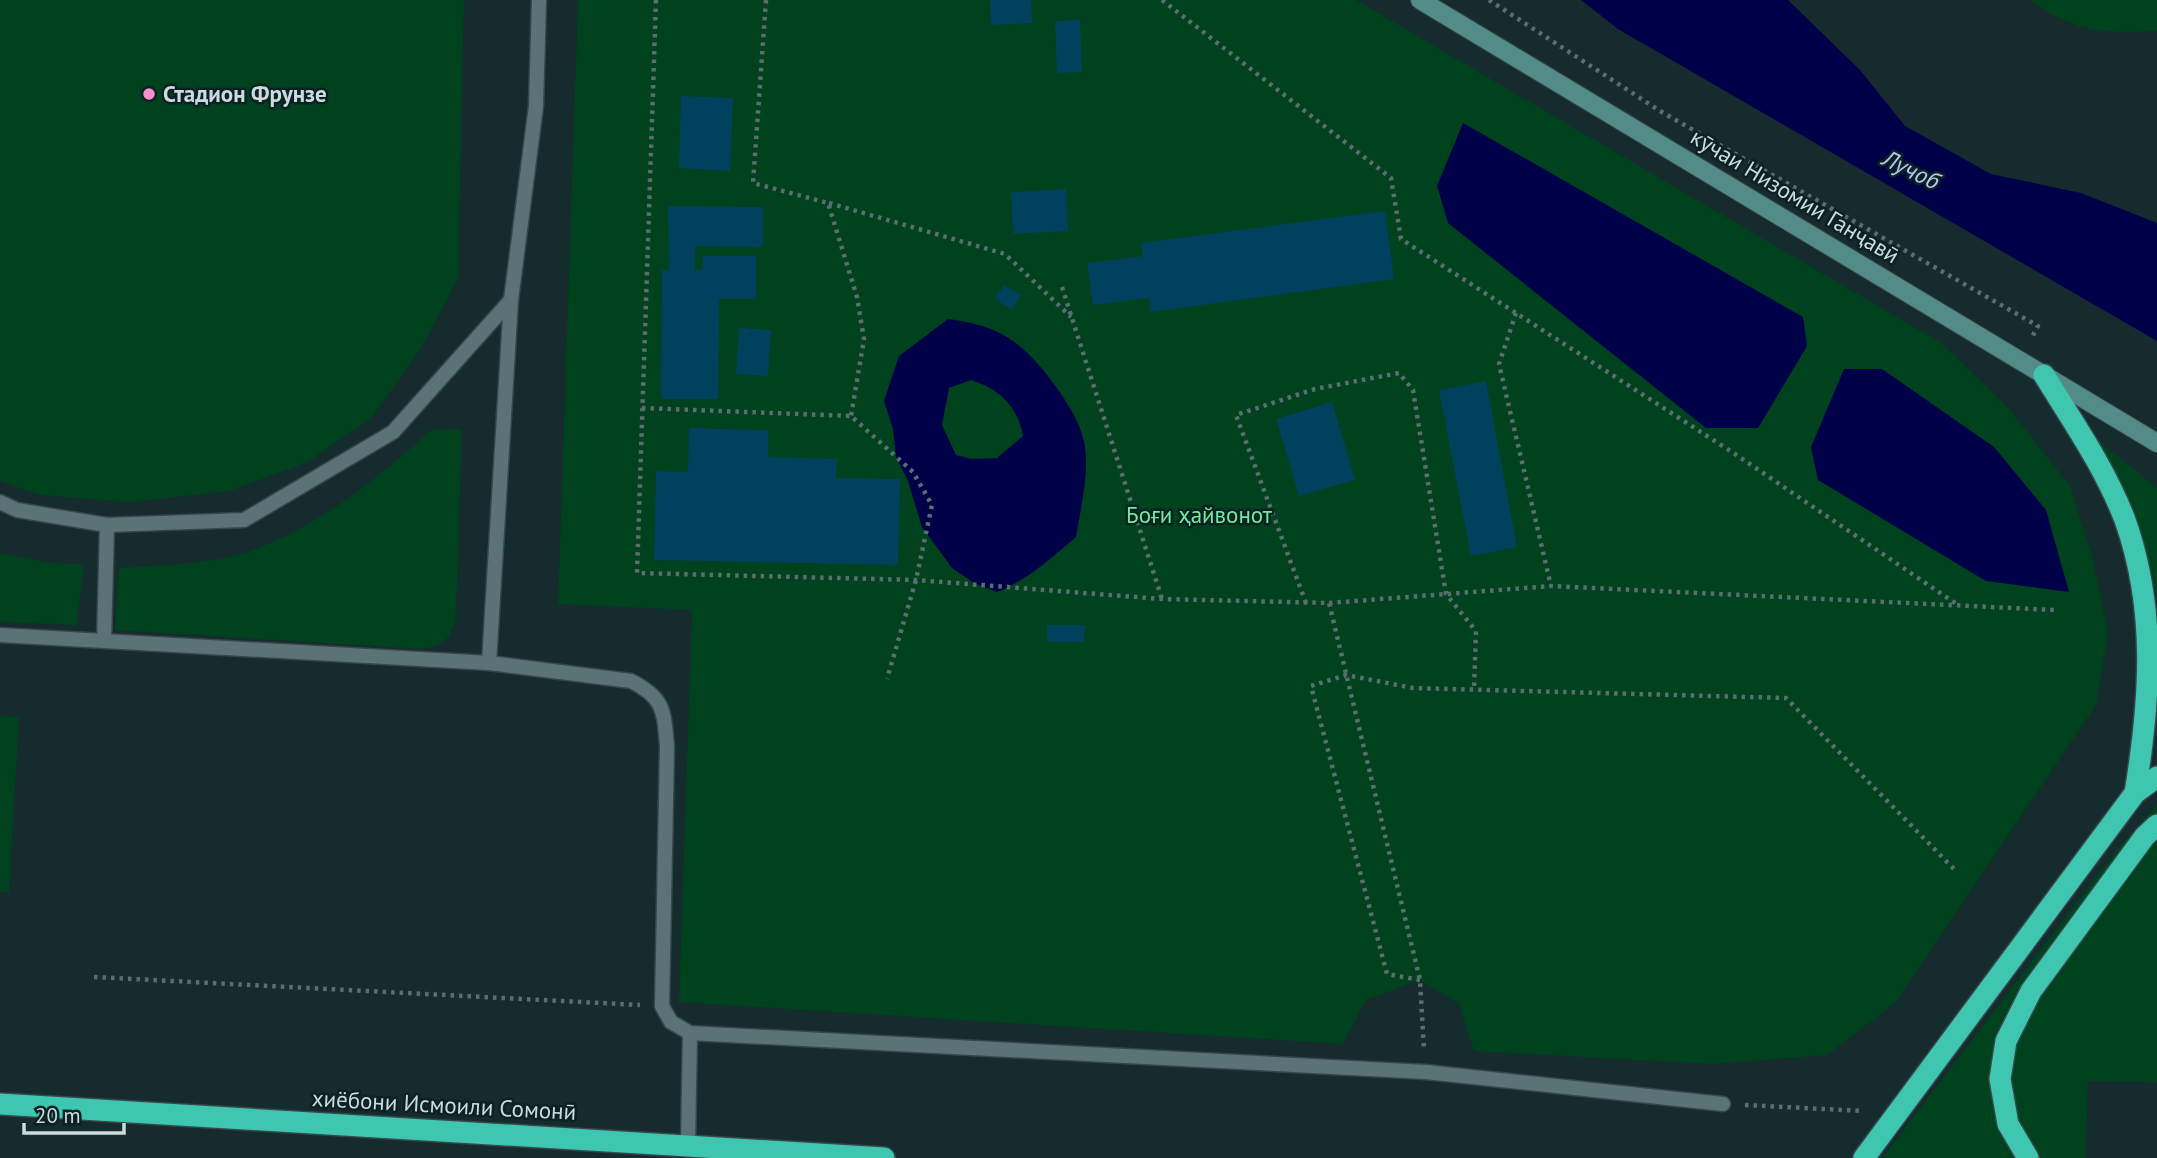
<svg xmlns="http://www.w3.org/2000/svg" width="2157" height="1158" viewBox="0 0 2157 1158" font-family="'PT Sans',sans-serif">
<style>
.green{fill:#00411e}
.water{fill:#000049;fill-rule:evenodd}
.building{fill:#00415e}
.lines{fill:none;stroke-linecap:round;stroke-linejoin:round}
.lane-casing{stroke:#36474a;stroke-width:17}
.secondary-casing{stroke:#36474a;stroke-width:20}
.highway-casing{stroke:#36474a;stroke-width:24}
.path{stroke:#5a6d6f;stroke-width:4.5;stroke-dasharray:3.5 5;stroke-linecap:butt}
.lane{stroke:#5b7276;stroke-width:14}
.secondary{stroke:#528b88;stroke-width:18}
.highway{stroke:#3ec6b1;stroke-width:21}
.poi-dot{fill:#f98fc9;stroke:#0b2124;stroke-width:2.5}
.labels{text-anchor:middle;stroke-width:5;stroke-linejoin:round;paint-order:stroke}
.poi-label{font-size:23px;font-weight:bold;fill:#cedbdd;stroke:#0b2124;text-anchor:start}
.street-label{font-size:23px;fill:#cedbdd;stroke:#0b2124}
.park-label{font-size:23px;fill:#72eb9a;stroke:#0b2124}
.water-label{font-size:24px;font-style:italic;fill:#b3c8f2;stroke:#0b2124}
</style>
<rect width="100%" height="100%" fill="#152b2e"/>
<!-- green -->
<g class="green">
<path d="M0 0H464L458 279 420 350 372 417 308 462 230 491 129 502 40 495 0 481Z"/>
<path d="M578 0H1356L1943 344 2011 411 2070 486 2093 560 2108 634 2096 705 1895 1003 1827 1055 1713 1064 1474 1051 1459 1004 1420 980 1366 1000 1343 1044 679 1002 692 610 558 604Z"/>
<path d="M2030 0H2157V31C2101 33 2077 33 2030 0Z"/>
<path d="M462 429 456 615C451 640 444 646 420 649L115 630 119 568C152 566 221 563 251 551 321 525 377 479 431 430Z"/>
<path d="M2090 434 2157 488V597C2145 537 2126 484 2090 434Z"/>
<path d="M0 553 50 563 84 564 77 625 0 622Z"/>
<path d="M0 716 19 717 9 893 0 892Z"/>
<path d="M2157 804V1082L2088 1081 2086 1158H1882L2115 852Z"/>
</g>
<!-- water -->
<g class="water">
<path d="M1581 0H1788L1860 70 1905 126 1991 174 2081 193 2157 223V341L1618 29Z"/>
<path d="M1463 123 1803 317 1807 346 1758 428H1706L1448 223 1437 186Z"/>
<path d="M948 319C1004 326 1024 344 1057 388 1068 404 1079 421 1084 441 1090 472 1081 506 1076 537 1050 559 1029 579 997 592L974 583 952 568 922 527 908 481 896 457 893 429 884 401 899 356ZM971 380C1000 389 1018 407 1023 436L997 458 971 459 956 455 942 425 949 388Z"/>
<path d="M1844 369H1882L1994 447 2046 510 2069 592 1986 581 1818 480 1811 447Z"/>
</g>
<!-- building -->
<g class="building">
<path d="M990 0H1031L1032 23 991 25Z"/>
<path d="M1080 20 1082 72 1057 73 1055 21Z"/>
<path d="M681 96 733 98 730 171 679 168Z"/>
<path d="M1066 189 1068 231 1013 234 1011 192Z"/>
<path d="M668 206 763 207V247L695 246V270H702L703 256H756V299H719L718 399H661L662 270H669Z"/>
<path d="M1385 211 1394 279 1150 312 1149 298 1093 305 1087 263 1143 256 1141 243Z"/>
<path d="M1004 285 1021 295 1012 310 995 299Z"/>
<path d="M739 328 771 330 768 376 736 374Z"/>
<path d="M1486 381 1517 547 1471 556 1439 390Z"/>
<path d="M1332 402 1355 480 1299 496 1276 419Z"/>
<path d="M689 428 768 430V457L837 459 836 478 900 479 898 565 654 560 656 471 688 472Z"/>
<path d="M1047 625H1085L1084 642H1047Z"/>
</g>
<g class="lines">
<defs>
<g id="lane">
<path d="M0 502 17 510 107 525 244 520 393 432 511 300 536 106 539 0"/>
<path d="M0 635 489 663 631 681C665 698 664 712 667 747L662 1006 671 1022 690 1033 1426 1072 1723 1104"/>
<path d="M104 641 107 525"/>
<path d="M489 663 511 300"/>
<path d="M688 1146 690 1033"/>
</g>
<path id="secondary" d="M1420 0 2157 443"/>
<g id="highway">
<path d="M2044 375C2073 422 2105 468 2125 520 2157 610 2150 701 2135 793"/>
<path d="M0 1104 884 1158"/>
<path d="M1864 1158 2135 793 2157 777"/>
<path d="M2028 1158 2008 1124 2000 1079 2006 1041 2031 991 2145 836 2157 825"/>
</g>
</defs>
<!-- lane casing -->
<use href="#lane" class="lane-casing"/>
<!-- secondary casing -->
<use href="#secondary" class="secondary-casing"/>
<!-- highway casing -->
<use href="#highway" class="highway-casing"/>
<!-- path -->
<g class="path">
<path d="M656 0 637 573 916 580 1162 599 1329 603 1420 980 1424 1050"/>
<path d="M766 0 753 183 828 203 857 297 864 339 851 416"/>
<path d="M1162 0 1391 178 1401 239 1735 454 1958 605"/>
<path d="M1489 0 1660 111 2038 326 2031 339"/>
<path d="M829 203 1005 254 1071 317"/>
<path d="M1062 287 1162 599"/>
<path d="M1516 313 1499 364 1551 586"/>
<path d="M642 408 851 416 913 472 932 505 916 580 887 679"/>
<path d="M1306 603 1236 415 1315 389 1399 373 1413 390 1446 594 1476 631 1474 689"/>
<path d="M1329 603 1551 586 2054 610"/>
<path d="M94 977 640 1005"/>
<path d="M1420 980 1387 974 1311 686 1346 675 1413 688 1786 698 1954 869"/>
<path d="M1745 1105 1863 1111"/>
</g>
<!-- lane -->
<use href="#lane" class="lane"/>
<!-- secondary -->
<use href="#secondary" class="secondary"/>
<!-- highway -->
<use href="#highway" class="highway"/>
</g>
<!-- markers -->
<circle class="poi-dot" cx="149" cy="94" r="7"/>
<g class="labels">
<!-- poi labels -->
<g class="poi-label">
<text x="163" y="102">Стадион Фрунзе</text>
</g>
<!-- street labels -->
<g class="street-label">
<text transform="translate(1795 196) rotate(31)" y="8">кӯчаи Низомии Ганҷавӣ</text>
<text transform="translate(444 1105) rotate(3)" y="8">хиёбони Исмоили Сомонӣ</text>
</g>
<!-- park labels -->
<g class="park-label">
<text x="1199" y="523">Боғи ҳайвонот</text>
</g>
<!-- water labels -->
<g class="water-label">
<text transform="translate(1911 170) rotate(26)" y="8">Лучоб</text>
</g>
</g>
<!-- scale -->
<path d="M24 1123v10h100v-10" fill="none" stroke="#cedbdd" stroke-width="3.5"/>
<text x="35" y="1123" font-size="21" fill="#cedbdd" stroke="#0b2124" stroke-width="5" paint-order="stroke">20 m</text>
</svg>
